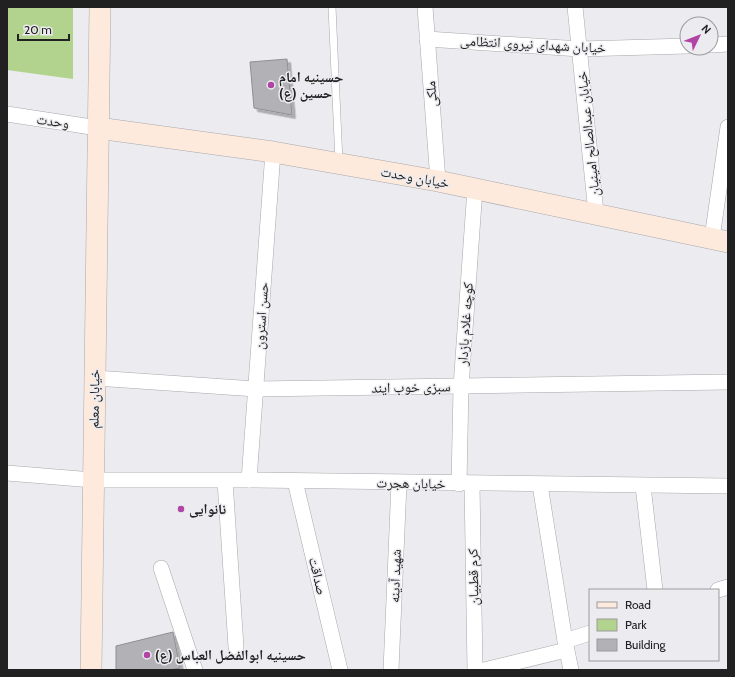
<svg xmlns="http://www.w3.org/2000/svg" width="735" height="677" viewBox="0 0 735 677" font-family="Cabin,'Noto Naskh Arabic',sans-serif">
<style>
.green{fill:#b2d38e}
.building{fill:#b2b2b6;stroke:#8f8f93;filter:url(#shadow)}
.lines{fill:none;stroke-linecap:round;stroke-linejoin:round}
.lane-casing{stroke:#a8a8ac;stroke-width:8}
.street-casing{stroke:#a8a8ac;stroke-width:16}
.secondary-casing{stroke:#a8a8ac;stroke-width:22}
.lane{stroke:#fff;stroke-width:7}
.street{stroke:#fff;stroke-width:15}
.secondary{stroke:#fdeadc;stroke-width:21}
.poi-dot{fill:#b045a6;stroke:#ececf0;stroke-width:1.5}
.labels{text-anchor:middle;stroke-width:3;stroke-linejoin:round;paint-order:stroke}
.street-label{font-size:14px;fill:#212122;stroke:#ececf0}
.poi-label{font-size:14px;font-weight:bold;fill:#212122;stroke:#ececf0;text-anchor:start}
</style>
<defs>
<filter id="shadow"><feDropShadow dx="3.5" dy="3.5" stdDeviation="0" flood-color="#0004"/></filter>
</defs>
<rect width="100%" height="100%" fill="#ececf0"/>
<!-- green -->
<path class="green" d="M7 7H73V79L7 70Z"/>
<!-- building -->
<g class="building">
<path d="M287 59 292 115 254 108 250 62Z"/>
<path d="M173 632 180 668 169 670H116V646Z"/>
</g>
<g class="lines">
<defs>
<path id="lane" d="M332 7 339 162"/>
<g id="street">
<path d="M425 7 438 181"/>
<path d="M575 7 596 213"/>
<path d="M427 39 580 49 687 46"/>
<path d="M711 45 728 44"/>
<path d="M7 114 98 128"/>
<path d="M712 238 728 127"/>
<path d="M95 378 256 389 728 382"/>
<path d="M7 473 93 480H249L728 486"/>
<path d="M249 480 273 152"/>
<path d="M225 481 236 647"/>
<path d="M295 481 340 670"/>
<path d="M459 484 461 387 475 188"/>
<path d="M472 484 475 670"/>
<path d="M540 485 565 641 571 670"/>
<path d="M643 486 655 590"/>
<path d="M161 568 195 670"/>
<path d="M718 590 728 587"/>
<path d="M565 641 590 633"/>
<path d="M391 670 399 483"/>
<path d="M484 670 566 650"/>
</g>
<g id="secondary">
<path d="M98 128 273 152 438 181 728 242"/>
<path d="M91 670 100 7"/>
</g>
</defs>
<!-- lane casing -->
<use href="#lane" class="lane-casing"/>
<!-- street casing -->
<use href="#street" class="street-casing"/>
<!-- secondary casing -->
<use href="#secondary" class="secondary-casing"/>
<!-- lane -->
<use href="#lane" class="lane"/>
<!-- street -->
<use href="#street" class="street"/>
<!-- secondary -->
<use href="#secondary" class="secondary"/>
</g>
<!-- markers -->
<g class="poi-dot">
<circle cx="271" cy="85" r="4"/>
<circle cx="181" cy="509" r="4"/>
<circle cx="147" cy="655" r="4"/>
</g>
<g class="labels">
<!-- street labels -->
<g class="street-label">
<text transform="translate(533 44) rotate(3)" y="5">خیابان شهدای نیروی انتظامی</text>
<text transform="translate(431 94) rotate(-94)" y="5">ملکی</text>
<text transform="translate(53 121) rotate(8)" y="5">وحدت</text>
<text transform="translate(588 134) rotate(-96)" y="5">خیابان عبدالصالح امینیان</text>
<text transform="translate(415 177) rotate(10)" y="5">خیابان وحدت</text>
<text transform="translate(261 316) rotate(-86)" y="5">حسن استرون</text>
<text transform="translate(465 324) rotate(-86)" y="5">کوچه غلام بازدار</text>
<text transform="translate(411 387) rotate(-1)" y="5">سبزی خوب ایند</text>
<text transform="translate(94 399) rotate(-89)" y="5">خیابان معلم</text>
<text transform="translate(411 483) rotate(1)" y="5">خیابان هجرت</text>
<text transform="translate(318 576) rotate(77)" y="5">صداقت</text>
<text transform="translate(395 576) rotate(-88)" y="5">شهید آدینه</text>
<text transform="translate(473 577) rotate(-91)" y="5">کرم قطبیان</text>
</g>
<!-- poi labels -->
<g class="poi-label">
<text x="279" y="82">حسینیه امام<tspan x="279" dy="16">حسین (ع)</tspan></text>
<text x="189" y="514">نانوایی</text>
<text x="155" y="660">حسینیه ابوالفضل العباس (ع)</text>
</g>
</g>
<!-- border -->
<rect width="735" height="677" fill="none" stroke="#212122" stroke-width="16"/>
<!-- legend -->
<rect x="589" y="589" width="130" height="72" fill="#ececf0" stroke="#9b9b9e"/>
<rect x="597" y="602" width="20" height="6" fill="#fdeadc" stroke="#9b9b9e"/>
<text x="625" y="609" font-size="12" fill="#212122">Road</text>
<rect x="597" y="619" width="20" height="12" fill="#b2d38e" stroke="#9b9b9e"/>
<text x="625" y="629" font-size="12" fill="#212122">Park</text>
<rect x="597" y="639" width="20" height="12" fill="#b2b2b6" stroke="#9b9b9e"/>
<text x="625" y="649" font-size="12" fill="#212122">Building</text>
<!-- north arrow -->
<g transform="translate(699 36) rotate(47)"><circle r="19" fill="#ececf0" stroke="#9b9b9e"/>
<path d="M0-3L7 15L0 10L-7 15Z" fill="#b045a6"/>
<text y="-6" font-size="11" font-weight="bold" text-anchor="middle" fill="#212122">N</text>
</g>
<!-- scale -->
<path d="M18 34v6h51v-6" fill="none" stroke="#212122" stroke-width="2"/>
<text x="24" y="34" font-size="12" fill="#212122" stroke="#ececf0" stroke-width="3" paint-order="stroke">20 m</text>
</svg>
